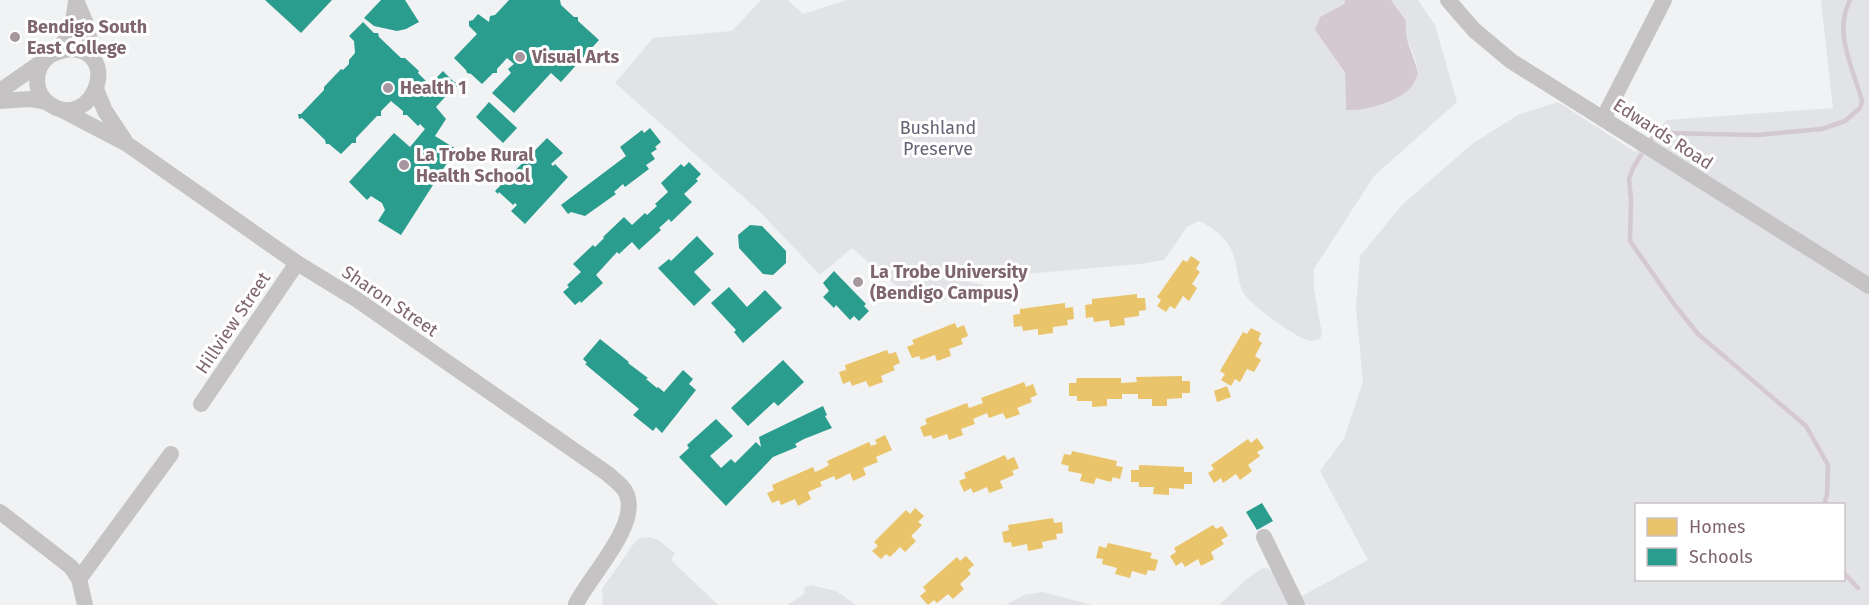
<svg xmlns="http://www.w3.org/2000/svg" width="1869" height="605" viewBox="0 0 1869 605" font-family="'Fira Sans',sans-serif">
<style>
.green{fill:#e2e3e6;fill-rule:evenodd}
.water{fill:#d4c9cf}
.homes{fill:#e9c46a}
.schools{fill:#2a9d8f}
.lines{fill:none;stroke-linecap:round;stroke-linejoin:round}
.stream{stroke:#d4c9cf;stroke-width:4.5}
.minor{stroke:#c5c3c4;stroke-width:16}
.poi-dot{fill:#a6969d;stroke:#fff;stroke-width:2}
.labels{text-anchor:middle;stroke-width:6;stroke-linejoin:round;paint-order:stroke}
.poi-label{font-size:18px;font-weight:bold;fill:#7e656e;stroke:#fff;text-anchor:start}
.park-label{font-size:18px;fill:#646476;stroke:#fff}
.street-label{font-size:18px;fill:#7e656e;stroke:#fff}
</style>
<rect width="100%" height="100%" fill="#f1f2f3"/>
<!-- green -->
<g class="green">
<path d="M761 0H788L803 14 847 0H1345L1344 4 1320 17 1315 30 1345 74 1346 109 1354 110 1411 88 1418 73 1415 58 1404 31 1406 21 1391 0H1418L1435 25 1457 102 1374 176 1314 269V289L1322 334 1320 339C1318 339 1312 341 1310 341 1297 339 1249 304 1243 292 1237 280 1238 268 1234 256 1228 239 1214 228 1199 221L1187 227 1164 260 1140 264 1014 275C995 266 983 268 964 276L967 281 983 285 988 291C979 300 972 294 962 295 951 295 941 304 931 304 912 304 868 261 852 248L820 275 758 210 615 83 653 38 732 31Z"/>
<path d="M1821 0H1869V605H1305L1300 597 1368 560 1320 471 1344 438 1363 382 1356 307 1360 256 1402 205 1472 144 1518 115 1558 102 1635 152 1667 120 1833 108ZM1636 504H1844V580H1636Z"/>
<path d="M649 537 658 540 675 553 671 560 718 605H603L602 589 635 542 640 538Z"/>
<path d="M1263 568 1269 569 1273 573 1289 605H1219L1248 578Z"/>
<path d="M811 585 836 591 856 605H787L804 594 805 587Z"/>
<path d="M1043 592 1092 605H1006L1024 595Z"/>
</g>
<!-- water -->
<path class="water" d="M1345 0H1391L1406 21C1403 39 1415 56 1418 74 1416 78 1414 83 1412 86 1400 102 1364 111 1346 110L1345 73 1315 30 1320 17 1344 4Z"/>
<!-- homes -->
<g class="homes">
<path d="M1191 256 1200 262 1196 269 1200 272 1192 284 1197 288 1189 301 1183 296 1175 309 1170 306 1166 312 1157 306 1161 300 1157 297 1183 260 1187 262Z"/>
<path d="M1137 294V298H1145L1146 310 1139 311V316L1124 318 1125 325 1110 327 1109 320 1094 322 1093 317 1086 318 1085 305 1092 304V299Z"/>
<path d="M1065 303V308L1073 307 1074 319 1067 320 1068 325 1053 327V333L1038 335V329L1023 331 1022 326 1014 327 1013 315 1020 314V309Z"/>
<path d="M955 323 957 328 964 325 968 336 961 339 963 344 949 349 951 356 937 361 935 355 921 360 919 356 912 358 907 347 914 344 912 340Z"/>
<path d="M1251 328 1261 333 1258 340 1262 343 1255 356 1261 360 1254 372 1247 369 1240 382 1235 379 1231 386 1221 380 1225 374 1220 371 1243 332 1247 334Z"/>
<path d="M887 350 889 354 896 352 900 363 893 366 895 370 881 376 883 382 869 387 866 381 852 386 850 381 843 384 839 372 846 370 845 365Z"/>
<path d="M1182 376V381H1190V393H1182V398L1167 399V406H1152V399H1138V394H1122V399H1107V406L1092 407V401H1077V396H1069V383H1076L1077 378H1121V383L1137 382 1136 377Z"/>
<path d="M1024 382 1026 387 1033 384 1037 395 1030 398 1032 402 1017 408 1020 414 1006 419 1003 413 989 418 987 413 973 419 975 424 961 429 963 435 949 440 947 434 933 439 931 435 924 437 920 427 927 424 925 419 967 403 969 408 983 403 981 398Z"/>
<path d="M1227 386 1231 397 1217 402 1214 391Z"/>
<path d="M885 435 892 450 876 457 878 462 863 468 866 475 853 481 850 473 836 480 834 476 820 482 822 486 808 492 811 499 798 506 795 499 781 505 779 500 772 503 767 493 774 490 772 485 813 467 815 472 822 469 829 465 827 461 869 442 871 446 877 444 875 440Z"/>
<path d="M1257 438 1264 448 1257 452 1260 456 1248 465 1252 471 1240 480 1236 474 1223 483 1221 478 1214 483 1208 473 1214 469 1211 465 1248 439 1251 443Z"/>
<path d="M1072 451 1117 461 1116 466 1123 467 1120 479 1113 477 1111 482 1096 478 1094 484 1080 481 1082 474 1068 471 1069 466 1061 464 1064 454 1071 455Z"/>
<path d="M1005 455 1007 460 1014 457 1019 468 1012 471 1014 475 1000 481 1003 488 989 493 987 487 973 493 971 488 964 492 959 481 966 478 964 473Z"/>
<path d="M1139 465 1184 467V472H1192V484H1184V489L1169 488V495L1153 494 1154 487H1139V482H1131V470H1139Z"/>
<path d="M915 508 924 516 918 522 922 525 911 536 916 541 905 552 900 547 890 557 886 554 881 559 872 551 878 546 874 542 906 510 910 514Z"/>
<path d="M1053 518 1054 523 1062 522 1063 533 1056 534 1057 539 1042 542 1043 548 1028 551 1027 544 1012 547 1011 542 1004 543 1002 532 1009 530 1008 525Z"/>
<path d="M1213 525 1216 529 1222 526 1228 536 1221 540 1224 544 1211 552 1214 559 1201 566 1198 559 1185 567 1182 562 1176 566 1170 556 1176 552 1174 548Z"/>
<path d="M1108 543 1152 553 1150 558 1158 560 1155 571 1148 570 1146 575 1132 571 1130 578 1115 574 1117 568 1102 564 1103 559 1096 558 1099 546 1106 548Z"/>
<path d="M966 556 974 565 968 570 971 574 960 584 964 589 953 599 948 594 937 603 934 600 928 605 920 596 926 591 923 587 957 557 960 561Z"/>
</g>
<!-- schools -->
<g class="schools">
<path d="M265 0H332L301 33Z"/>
<path d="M381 0H405L419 22 406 29 397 31 374 26 364 18Z"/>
<path d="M509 0H560L561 5 574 17H578V21L599 40 561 82 551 73 514 113 492 93 511 73 508 69 514 64 507 58 497 69V73H493L482 84 471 74 467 73 466 70 454 58 477 34 469 26V21L473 20 478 14 489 22 490 16 495 15Z"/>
<path d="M363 22 374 33H378L379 37 401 58H405L419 71 418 73 428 83H431L443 71 454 82H458V87H454L436 107 446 119 435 136 456 149 401 235 378 221 385 210 382 203 371 196 367 200 349 182 394 133 410 147 425 129 420 124 418 126 407 115H403V111L391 101 381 111V116H377L356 138V143H352L341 154 329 144H326L325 140 302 118 299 119 298 114H301L324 90V87L341 69 343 70 349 64V60L355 53 354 41 349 36Z"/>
<path d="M489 102 517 128 503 143 476 117Z"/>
<path d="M650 128 661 142 655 147 657 149 651 153 655 159 646 165 649 169 625 187 623 184 614 192 616 194 585 216 571 212 568 214 561 205 626 156 620 147 642 130 644 133Z"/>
<path d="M547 138 563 153 551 164 553 166 555 164 568 177 525 224 511 211 517 205 515 203 513 205 499 192 498 194 495 191Z"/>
<path d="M689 162 701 174 696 179 698 181 684 194 692 202 671 222 669 219 659 228 661 230 639 250 632 242 619 254 617 252 596 275 603 283 581 303 580 301 575 305 563 292 569 287 567 285 581 272 573 264 593 245 595 247 604 238 603 237 624 217 632 225 645 213 647 215 657 206 655 204 668 192 661 183 681 164 684 167Z"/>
<path d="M750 225 762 226 786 251V263L773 275 763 274 739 248 738 235Z"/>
<path d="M697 236 714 254 694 272 711 290 694 306 658 268 669 259 671 261Z"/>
<path d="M834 271 866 304 864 306 869 311 859 321 854 316 850 320 836 305 834 308 823 297 829 291 823 283Z"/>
<path d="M729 287 747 307 765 290 782 308 743 343 734 332 736 330 711 303Z"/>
<path d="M600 339 629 362 628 363 648 378 646 379 657 388 658 387 664 392 683 370 693 379 689 384 696 390 662 433 656 427 653 431 633 415 639 409 585 364 587 363 583 359Z"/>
<path d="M783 360 804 382 778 406 774 402 748 426 731 408Z"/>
<path d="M823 406 827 415 825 416 832 428 804 439 795 444 797 447 773 457 726 506 679 457 689 448 687 445 716 419 733 436 710 456 721 468 731 459 735 463 756 442 761 447 759 437Z"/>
<path d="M1262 503 1273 521 1257 530 1246 512Z"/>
</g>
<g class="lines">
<!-- stream -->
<g class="stream">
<path d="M1650 140 1658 134 1664 133 1757 135 1822 129 1845 121 1860 108 1862 101C1853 67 1833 34 1850 0"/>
<path d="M1641 155 1633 168 1629 179 1631 199 1630 241 1674 304 1698 334 1806 426 1828 465 1827 495 1824 504"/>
<path d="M1844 573 1858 588"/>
</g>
<!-- minor -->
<g class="minor">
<path d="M76 0 87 26 94 60"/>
<path d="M1448 0 1474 30 1511 61 1869 286"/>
<path d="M69 49C124 50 92 131 51 105 34 95 32 70 48 57 54 52 62 51 69 49Z"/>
<path d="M53 53C71 39 73 24 76 2"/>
<path d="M96 89 105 111 125 141"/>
<path d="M0 91 43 61"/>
<path d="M0 101 30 99 46 102"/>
<path d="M62 110 127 144 297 263 356 299 608 474C614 480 624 486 627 495 639 526 589 577 576 604"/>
<path d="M1603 119 1664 0"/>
<path d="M201 404 297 263"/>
<path d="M0 512 71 567 79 579 85 605"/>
<path d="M1264 537 1297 605"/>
<path d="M79 579 171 454"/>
</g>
</g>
<!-- markers -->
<g class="poi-dot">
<circle cx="15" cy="37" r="6"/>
<circle cx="520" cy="57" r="6"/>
<circle cx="388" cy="88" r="6"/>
<circle cx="404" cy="165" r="6"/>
<circle cx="858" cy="282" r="6"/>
</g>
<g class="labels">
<!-- poi labels -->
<g class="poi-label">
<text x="27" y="33">Bendigo South<tspan x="27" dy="21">East College</tspan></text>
<text x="532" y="63">Visual Arts</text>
<text x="400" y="94">Health 1</text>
<text x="416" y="161">La Trobe Rural<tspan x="416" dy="21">Health School</tspan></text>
<text x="870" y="278">La Trobe University<tspan x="870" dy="21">(Bendigo Campus)</tspan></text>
</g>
<!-- park labels -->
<g class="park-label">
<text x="938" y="134">Bushland<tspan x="938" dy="21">Preserve</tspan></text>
</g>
<!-- street labels -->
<g class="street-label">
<text transform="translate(1663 134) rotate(33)" y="6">Edwards Road</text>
<text transform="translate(390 301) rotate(34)" y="6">Sharon Street</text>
<text transform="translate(233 323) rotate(-56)" y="6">Hillview Street</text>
</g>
</g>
<!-- legend -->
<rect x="1635" y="503" width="210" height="78" fill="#ffffff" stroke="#cbc1c5" stroke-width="1.5"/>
<rect x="1647" y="518" width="30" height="18" fill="#e9c46a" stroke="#cbc1c5" stroke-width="1.5"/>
<text x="1689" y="533" font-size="18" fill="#7e656e">Homes</text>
<rect x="1647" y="548" width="30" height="18" fill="#2a9d8f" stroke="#cbc1c5" stroke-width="1.5"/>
<text x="1689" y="563" font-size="18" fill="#7e656e">Schools</text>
</svg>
